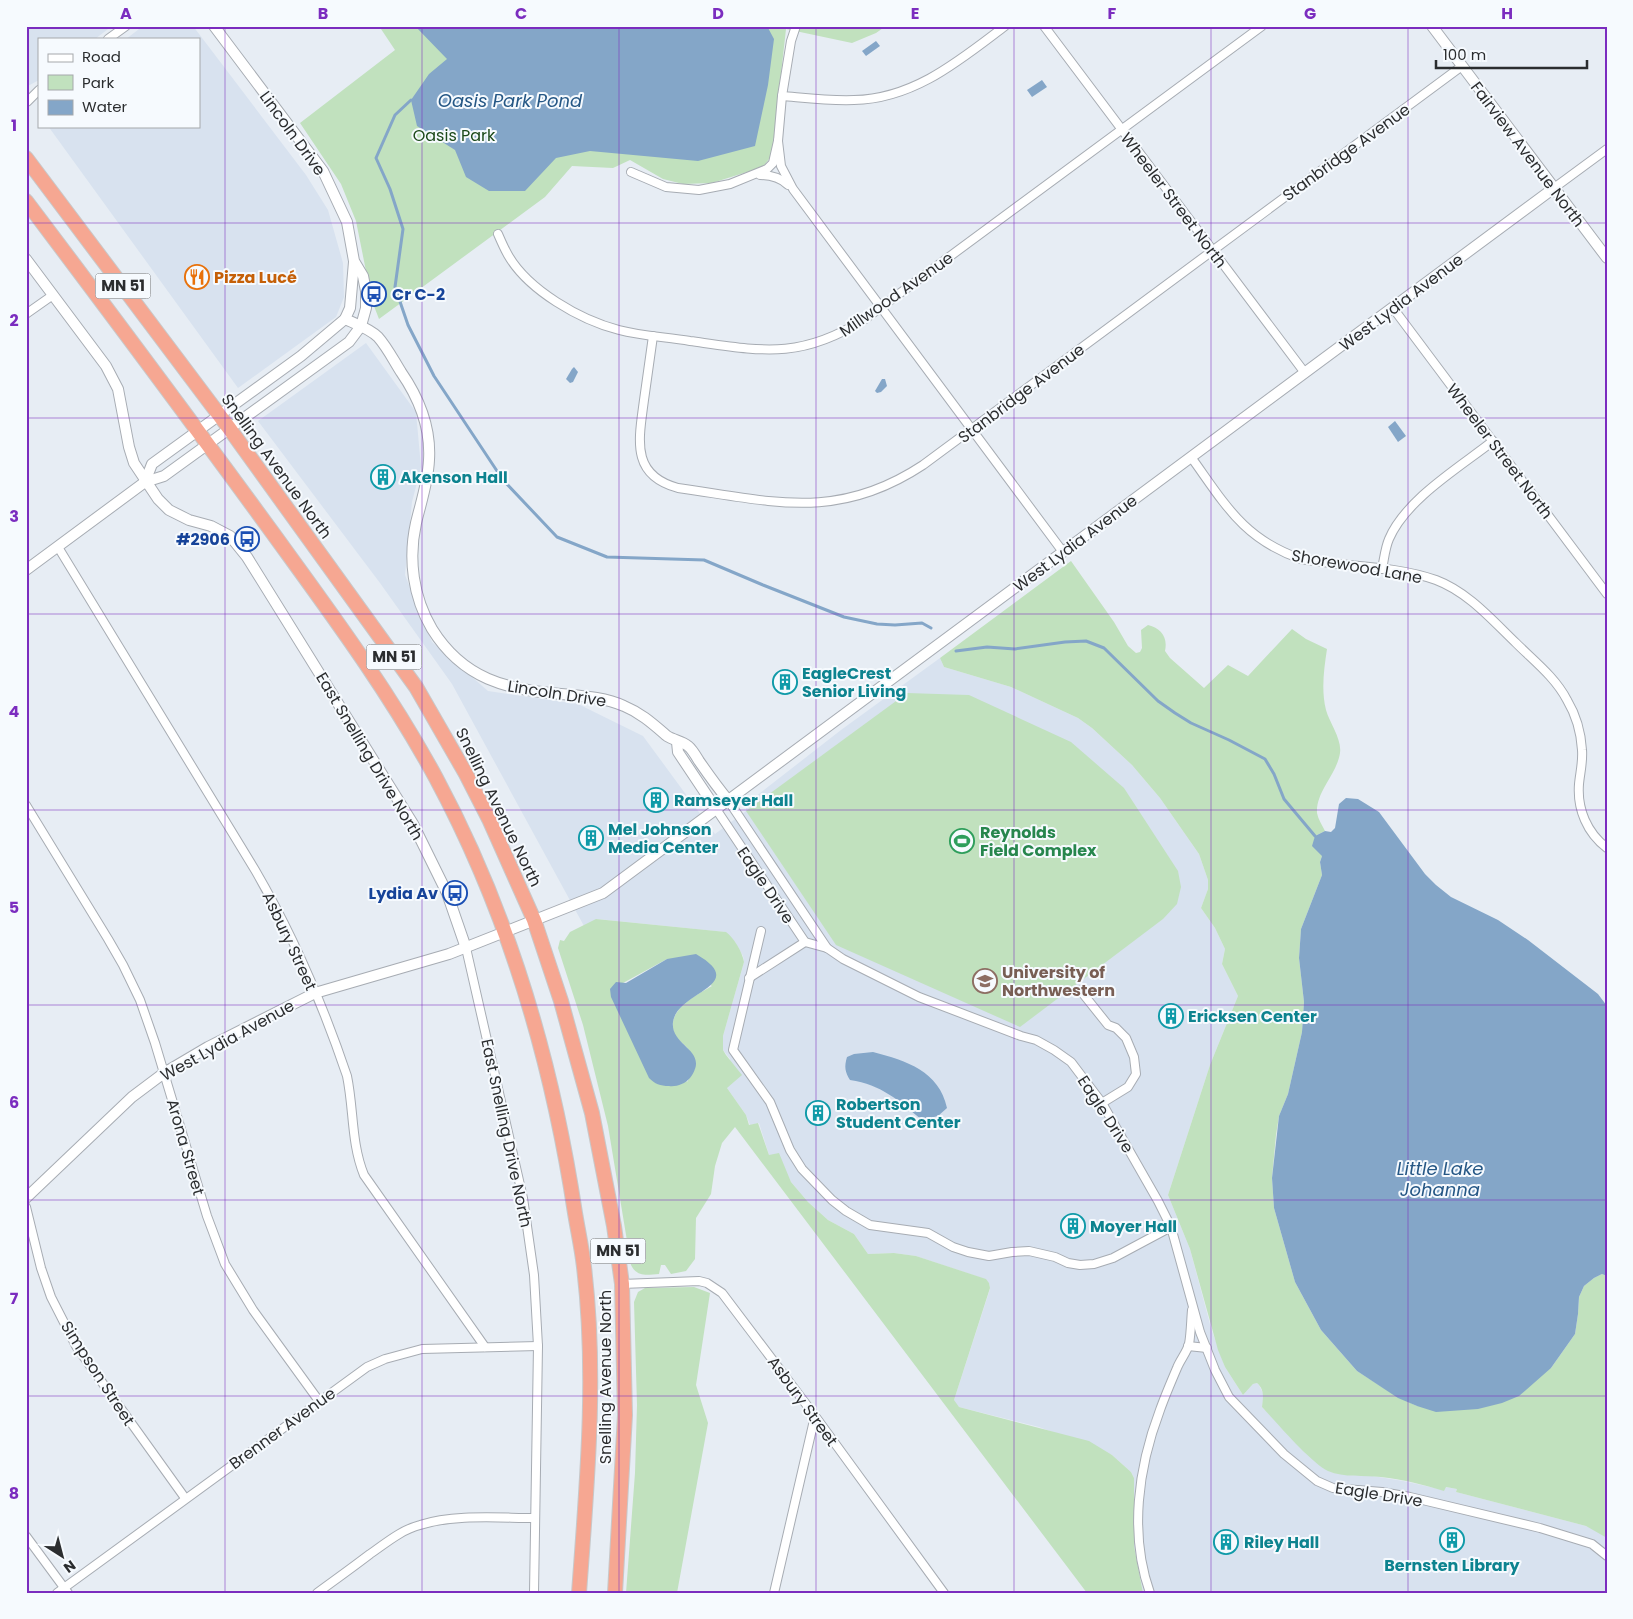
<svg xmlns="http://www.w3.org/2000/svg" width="1633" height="1619" viewBox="0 0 1633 1619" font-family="Poppins,sans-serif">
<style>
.built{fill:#d8e2ef}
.green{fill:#c1e1be;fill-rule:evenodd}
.water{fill:#84a6c8}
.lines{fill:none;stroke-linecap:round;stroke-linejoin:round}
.stream{stroke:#84a6c8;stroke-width:3}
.minor-casing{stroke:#a7acb3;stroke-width:10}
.tertiary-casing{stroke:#a7acb3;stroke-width:12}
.trunk-casing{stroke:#c8c8c9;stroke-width:16}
.minor{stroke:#fff;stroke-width:8}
.tertiary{stroke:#fff;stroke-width:10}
.trunk{stroke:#f6a792;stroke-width:14}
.grid{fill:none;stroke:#7b2cbf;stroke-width:1;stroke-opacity:0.55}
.labels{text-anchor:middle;stroke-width:4;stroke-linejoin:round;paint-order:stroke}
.shield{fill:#f6fafe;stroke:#686a6d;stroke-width:1}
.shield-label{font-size:15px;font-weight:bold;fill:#2b2d2f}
.street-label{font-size:16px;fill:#2b2d2f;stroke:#f6fafe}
.park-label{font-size:16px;fill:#1c4a1a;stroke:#f6fafe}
.food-label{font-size:16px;font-weight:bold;fill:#c56008;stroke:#f6fafe;text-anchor:start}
.transit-label{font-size:16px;font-weight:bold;fill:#164399;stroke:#f6fafe;text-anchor:end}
.culture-label{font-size:16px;font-weight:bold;fill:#0d838f;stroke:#f6fafe;text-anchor:start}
.leisure-label{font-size:16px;font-weight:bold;fill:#27864d;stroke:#f6fafe;text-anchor:start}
.education-label{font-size:16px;font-weight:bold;fill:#785e54;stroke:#f6fafe;text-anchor:start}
.water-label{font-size:18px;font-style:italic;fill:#255785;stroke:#f6fafe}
.neatline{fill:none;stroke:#7b2cbf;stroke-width:2}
.grid-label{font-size:16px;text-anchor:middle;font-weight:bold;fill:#7b2cbf}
</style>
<rect width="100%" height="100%" fill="#e7edf4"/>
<!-- built -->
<g class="built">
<path d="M26 26H112L95 39H39V80L26 87Z"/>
<path d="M143 26H193L306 175 328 210 343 263 344 297 336 317 238 388 48 126H199V39H126Z"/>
<path d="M366 343 416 412 421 467 412 502 405 575 432 642 488 691 578 704 643 736 715 834 746 811V804L841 730 940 658 944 667 1011 687 1078 718 1092 728 1132 765 1160 798 1199 854 1208 880V889L1201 908 1215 928 1225 949 1222 964 1238 996 1210 1065 1168 1195 1190 1249 1211 1328 1225 1367 1243 1395 1253 1384 1257 1383 1259 1385 1264 1395 1262 1407 1311 1457 1324 1468 1403 1481 1444 1490 1445 1487 1457 1489 1456 1492 1586 1526 1601 1533 1607 1538V1593H1143L1134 1546V1478L1131 1472 1112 1455 1039 1427 959 1407 955 1404 954 1400 990 1289 989 1283 985 1279 916 1256 894 1253 868 1254 854 1234 828 1220 808 1202 791 1182 785 1170 769 1155 759 1123 750 1125 746 1115 727 1088 730 1059 723 1050V1036L744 962 743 956 735 942 725 932 597 919 584 926 452 684 380 583 258 421Z"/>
</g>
<!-- green -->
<g class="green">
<path d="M379 26H886L876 33 852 43 786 29 772 155 763 167 712 183 683 184 663 179 630 160 613 168 572 166 545 197 379 319 372 301 356 221 341 184 300 123 395 50Z"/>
<path d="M1071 561 1114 622 1128 646 1136 653 1140 652 1142 648 1141 630 1148 625C1161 628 1168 637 1165 651L1170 658 1204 688 1228 665 1248 676 1292 629 1306 639 1327 649C1324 669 1321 690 1326 710 1330 724 1342 739 1340 753 1337 774 1316 791 1317 813 1318 819 1322 825 1325 831L1315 836 1322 856 1320 862 1322 875 1301 929 1299 958 1304 1002 1302 1032 1288 1094 1279 1116 1276 1135 1272 1178 1274 1208 1295 1282 1321 1330 1357 1371 1398 1397 1417 1406 1551 1368 1575 1334 1578 1314 1579 1297 1584 1286 1594 1278 1602 1274 1607 1276V1538L1586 1526 1456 1492 1457 1489 1446 1487 1444 1491C1424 1485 1402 1479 1381 1477 1364 1475 1344 1478 1328 1471 1311 1463 1276 1422 1262 1407 1263 1398 1265 1390 1257 1383L1253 1384 1243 1395 1225 1367 1218 1350 1190 1249 1168 1195 1210 1065 1238 996 1222 964 1225 949 1215 928 1201 908 1208 889V880L1199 854 1160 798 1132 765 1092 728 1078 718 1011 687 944 667 940 658Z"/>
<path d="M907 693 969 695 1071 742 1124 788 1178 871 1181 887 1177 904 1163 919 1020 1027 836 945 746 811Z"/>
<path d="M596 919 726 932C734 938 742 951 744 962L723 1036V1050L726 1055 742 1075 727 1088 746 1115 749 1125 758 1123 769 1155 779 1153 791 1182 808 1202 828 1220 854 1234 868 1254 894 1253 916 1256 986 1279 989 1283 990 1288 954 1400 959 1407 1089 1441 1112 1455 1131 1472 1134 1478V1546L1143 1593H1087L735 1127 722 1143 715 1166 711 1194 696 1218 695 1259 686 1271 671 1274 665 1265H661L659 1274C646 1275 637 1277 631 1265L608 1126 583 1025 558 948 560 940 564 941 570 932ZM667 959 712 986C696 995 664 1011 675 1035 678 1041 685 1044 689 1050 692 1054 693 1063 695 1068L687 1082 623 983Z"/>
<path d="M694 1287 710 1293 696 1385 708 1423 677 1593H626L635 1473 637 1405 634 1302 638 1292 645 1288Z"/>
</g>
<!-- water -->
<g class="water">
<path d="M415 26H767L774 39 768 85 755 146 698 161 590 151 556 158 525 191H489L466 177 455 150 417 126 411 100 429 74 447 59Z"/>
<path d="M876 41 880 46 866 56 862 51Z"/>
<path d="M1042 80 1047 87 1032 97 1027 90Z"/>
<path d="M574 367 578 372 573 382 570 383 566 379 572 369Z"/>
<path d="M882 379H885L887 386 881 392 877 393 875 391Z"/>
<path d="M1395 421 1406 436 1398 442 1388 427Z"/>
<path d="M1346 798 1358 799 1379 812 1425 874 1436 885 1451 897 1498 920 1528 940 1598 994 1607 1006V1276L1602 1274 1594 1278 1584 1286 1579 1297 1578 1314 1575 1334 1551 1368 1519 1396 1502 1403 1478 1409 1436 1412 1417 1406 1398 1398 1357 1371 1321 1330 1295 1282 1274 1208 1272 1178 1279 1116 1288 1094 1302 1032 1304 1002 1299 958 1301 929 1322 875 1320 862 1322 856 1312 846 1315 836 1325 831 1331 832 1335 828 1339 804Z"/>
<path d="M696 954C751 986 677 991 673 1022 670 1047 711 1050 690 1078 685 1084 676 1087 669 1086 660 1086 655 1084 649 1078L611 997 610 989 616 982 626 983 667 959Z"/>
<path d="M873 1052C907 1061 939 1071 947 1108L938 1116 922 1120C898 1100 882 1085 850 1080 845 1072 844 1067 847 1057L854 1054Z"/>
</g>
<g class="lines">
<!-- stream -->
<g class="stream">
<path d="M411 100 395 115 376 158 390 189 403 229 395 287 408 325 434 376 503 480 557 537 607 557 704 560 763 585 844 617 877 624 895 625 922 623 931 628"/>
<path d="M956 651 987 647 1015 649 1065 642 1086 641 1104 648 1158 701 1175 713 1191 723 1229 740 1265 759 1274 774 1284 799 1315 836"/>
</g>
<defs>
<g id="minor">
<path d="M1044 26 1305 373"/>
<path d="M108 39 126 26"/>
<path d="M782 96C806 98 830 101 854 100 914 99 960 60 1005 26"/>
<path d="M27 102 39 90"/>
<path d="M778 141 781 166 793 189 1063 552"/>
<path d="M631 172 666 187 699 190 730 184 767 169 773 163 778 141 782 96 791 41 796 26"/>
<path d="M760 175C770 175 780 177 788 185"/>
<path d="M1554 188 1607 149"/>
<path d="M498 234C501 241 504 248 508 255 528 290 580 320 619 330 642 336 666 337 690 341 762 351 800 360 865 319L1262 26"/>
<path d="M1393 308 1607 594"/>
<path d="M26 314 53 295"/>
<path d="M653 336C650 357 647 379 644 400 639 439 630 475 678 488 772 501 837 522 923 465L1462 66"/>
<path d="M1191 457C1225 504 1243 539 1301 559 1345 567 1393 565 1436 580 1468 592 1492 620 1516 643 1534 661 1555 677 1567 700 1576 715 1581 733 1582 750 1583 762 1580 773 1579 784 1577 809 1587 833 1607 848"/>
<path d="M58 547 255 870C293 935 323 1005 347 1076 354 1110 351 1143 364 1175L485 1347"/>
<path d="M1382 569C1384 560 1385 548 1389 539 1406 499 1460 467 1493 441"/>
<path d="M728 800 827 948"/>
<path d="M26 805 108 939 123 965 140 1000 155 1043 207 1216 225 1264 253 1310 319 1401"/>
<path d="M716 809 805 942 827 948 843 959 919 997 1021 1036 1036 1040 1054 1050 1071 1062 1102 1103 1158 1201 1171 1227 1200 1332 1215 1370 1229 1397 1284 1454 1317 1481 1333 1488 1382 1492 1410 1497 1540 1528 1592 1544 1607 1556"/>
<path d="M761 931 733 1050 770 1102 790 1150 802 1169 832 1200 846 1211 870 1225 928 1233 953 1247 968 1252 989 1256 1012 1252 1029 1251 1055 1257 1068 1263 1080 1265 1094 1264 1113 1258 1171 1227"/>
<path d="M466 948 523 1198 534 1275 538 1346 534 1593"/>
<path d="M749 978 805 942"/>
<path d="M1080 990 1108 1025 1116 1028 1126 1038 1134 1057 1136 1074 1128 1087 1102 1103"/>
<path d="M26 1207 41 1268 51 1297 76 1346 185 1498"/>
<path d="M622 1284 699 1281 707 1283 722 1293 815 1416 944 1593"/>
<path d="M1188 1346 1207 1348"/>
<path d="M26 1536 68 1593"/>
<path d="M57 1593 367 1367 385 1359 422 1349 538 1346"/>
<path d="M317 1593C335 1580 353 1567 370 1554 386 1543 401 1530 420 1525 455 1514 498 1518 535 1518"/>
<path d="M774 1593 815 1416"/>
<path d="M1150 1593C1129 1534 1138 1468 1160 1410 1165 1396 1171 1382 1177 1368 1180 1360 1187 1352 1189 1344 1191 1333 1191 1321 1192 1310"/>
</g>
<g id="tertiary">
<path d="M1432 26 1607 258"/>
<path d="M26 259 106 366 118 389 129 447 134 463 158 499 169 510 189 520 211 526 230 536 247 557 413 824 447 893 466 948"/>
<path d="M345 319C356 324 370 329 378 337 387 347 394 361 401 372 419 398 431 428 429 460 428 482 421 502 416 523 408 559 413 597 432 629 463 679 507 690 561 694 582 696 604 697 624 706 641 713 653 724 667 736 673 740 682 741 688 746 692 749 696 756 699 761 708 774 718 788 728 800"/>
<path d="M145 482 152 464 301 356 345 319 350 308 354 262"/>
<path d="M26 570 145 482 164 476 349 342 361 326 366 308V291L363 276 354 261 347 222 323 171 214 26"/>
<path d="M677 742 678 752 716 809"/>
<path d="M26 1198 132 1097 164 1073 208 1047 315 993 449 954 603 893 1554 188"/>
</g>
<g id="trunk">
<path d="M26 158 229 428 416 687 466 774 489 819 534 920 561 1001 592 1113 614 1226 622 1284 625 1415 615 1593"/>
<path d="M26 201C109 311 191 421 272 532 330 612 389 691 436 778 509 914 552 1061 575 1213 578 1231 582 1249 584 1267 597 1375 587 1484 579 1593"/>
</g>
</defs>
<!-- minor casing -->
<use href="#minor" class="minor-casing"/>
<!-- tertiary casing -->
<use href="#tertiary" class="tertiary-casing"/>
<!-- trunk casing -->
<use href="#trunk" class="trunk-casing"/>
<!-- minor -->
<use href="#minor" class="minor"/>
<!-- tertiary -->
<use href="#tertiary" class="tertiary"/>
<!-- trunk -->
<use href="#trunk" class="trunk"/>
</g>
<!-- grid -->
<path class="grid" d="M225 26V1593M422 26V1593M619 26V1593M816 26V1593M1014 26V1593M1211 26V1593M1408 26V1593M26 223H1607M26 418H1607M26 614H1607M26 810H1607M26 1005H1607M26 1200H1607M26 1396H1607"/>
<!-- icons -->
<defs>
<symbol id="restaurant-ring" viewBox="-11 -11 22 22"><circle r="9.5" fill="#f6fafe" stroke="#e8710a" stroke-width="1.5"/><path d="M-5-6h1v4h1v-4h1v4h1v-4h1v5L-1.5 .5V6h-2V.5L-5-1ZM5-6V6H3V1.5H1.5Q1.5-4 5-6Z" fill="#e8710a"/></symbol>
<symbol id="bus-ring" viewBox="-11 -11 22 22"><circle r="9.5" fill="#f6fafe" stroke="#1a4fb4" stroke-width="1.5"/><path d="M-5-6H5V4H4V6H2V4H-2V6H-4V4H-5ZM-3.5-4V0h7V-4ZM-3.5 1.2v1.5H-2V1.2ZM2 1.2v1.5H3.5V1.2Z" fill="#1a4fb4"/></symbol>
<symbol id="building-ring" viewBox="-11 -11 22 22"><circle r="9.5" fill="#f6fafe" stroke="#0f9aa8" stroke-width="1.5"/><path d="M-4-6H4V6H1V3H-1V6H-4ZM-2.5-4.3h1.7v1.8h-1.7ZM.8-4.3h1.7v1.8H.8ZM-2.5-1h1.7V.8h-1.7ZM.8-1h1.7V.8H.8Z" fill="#0f9aa8"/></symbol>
<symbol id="stadium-ring" viewBox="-11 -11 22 22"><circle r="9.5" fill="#f6fafe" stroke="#2e9e5b" stroke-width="1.5"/><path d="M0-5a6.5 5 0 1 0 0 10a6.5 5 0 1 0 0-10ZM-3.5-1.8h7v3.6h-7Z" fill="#2e9e5b"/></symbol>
<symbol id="university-ring" viewBox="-11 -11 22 22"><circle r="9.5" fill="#f6fafe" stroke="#8d6e63" stroke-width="1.5"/><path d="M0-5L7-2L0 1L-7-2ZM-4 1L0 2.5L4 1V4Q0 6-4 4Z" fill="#8d6e63"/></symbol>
</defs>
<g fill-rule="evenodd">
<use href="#restaurant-ring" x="183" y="263" width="28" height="28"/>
<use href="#bus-ring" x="360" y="280" width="28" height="28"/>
<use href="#building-ring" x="369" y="463" width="28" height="28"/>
<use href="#bus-ring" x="233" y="525" width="28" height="28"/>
<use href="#building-ring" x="771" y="668" width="28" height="28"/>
<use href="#building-ring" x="642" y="786" width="28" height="28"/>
<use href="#building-ring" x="577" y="824" width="28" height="28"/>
<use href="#stadium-ring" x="948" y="827" width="28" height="28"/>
<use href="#bus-ring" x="441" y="879" width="28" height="28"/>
<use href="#university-ring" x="971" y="967" width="28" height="28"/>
<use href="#building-ring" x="1157" y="1002" width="28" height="28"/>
<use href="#building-ring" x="804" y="1099" width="28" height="28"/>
<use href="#building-ring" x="1059" y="1212" width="28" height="28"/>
<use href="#building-ring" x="1438" y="1526" width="28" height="28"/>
<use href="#building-ring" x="1212" y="1528" width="28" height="28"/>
</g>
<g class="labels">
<!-- shield labels -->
<g class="shield">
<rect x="95.5" y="273.5" width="55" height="25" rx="4"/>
<rect x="366.5" y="644.5" width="55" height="25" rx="4"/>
<rect x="590.5" y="1238.5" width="55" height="25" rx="4"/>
</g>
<g class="shield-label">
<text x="123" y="291">MN 51</text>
<text x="394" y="662">MN 51</text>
<text x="618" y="1256">MN 51</text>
</g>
<!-- street labels -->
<g class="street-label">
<text transform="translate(293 133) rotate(54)" y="6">Lincoln Drive</text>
<text transform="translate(1346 152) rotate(-36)" y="6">Stanbridge Avenue</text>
<text transform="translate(1528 154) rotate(53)" y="6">Fairview Avenue North</text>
<text transform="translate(1174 200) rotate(53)" y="6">Wheeler Street North</text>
<text transform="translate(896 294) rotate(-35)" y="6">Millwood Avenue</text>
<text transform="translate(1401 302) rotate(-37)" y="6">West Lydia Avenue</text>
<text transform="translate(1021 393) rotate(-37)" y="6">Stanbridge Avenue</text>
<text transform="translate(1500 451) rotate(53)" y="6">Wheeler Street North</text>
<text transform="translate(277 466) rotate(54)" y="6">Snelling Avenue North</text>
<text transform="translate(1075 543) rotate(-37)" y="6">West Lydia Avenue</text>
<text transform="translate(1357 566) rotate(10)" y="6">Shorewood Lane</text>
<text transform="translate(557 693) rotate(9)" y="6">Lincoln Drive</text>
<text transform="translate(370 756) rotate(59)" y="6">East Snelling Drive North</text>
<text transform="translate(499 807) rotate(64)" y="6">Snelling Avenue North</text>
<text transform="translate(766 885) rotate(56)" y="6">Eagle Drive</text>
<text transform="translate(290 941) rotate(65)" y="6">Asbury Street</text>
<text transform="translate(227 1040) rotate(-29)" y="6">West Lydia Avenue</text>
<text transform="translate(1106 1114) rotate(57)" y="6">Eagle Drive</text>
<text transform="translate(507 1133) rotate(78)" y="6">East Snelling Drive North</text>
<text transform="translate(186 1147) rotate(74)" y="6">Arona Street</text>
<text transform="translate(98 1373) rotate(57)" y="6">Simpson Street</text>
<text transform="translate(605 1377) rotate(-90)" y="6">Snelling Avenue North</text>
<text transform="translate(803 1401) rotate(54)" y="6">Asbury Street</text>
<text transform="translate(282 1428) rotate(-36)" y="6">Brenner Avenue</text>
<text transform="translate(1379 1494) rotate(9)" y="6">Eagle Drive</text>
</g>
<!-- park labels -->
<g class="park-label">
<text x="454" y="141">Oasis Park</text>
</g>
<!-- food labels -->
<g class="food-label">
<text x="214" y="283">Pizza Lucé</text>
</g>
<!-- transit labels -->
<g class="transit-label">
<text x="392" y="300" text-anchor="start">Cr C-2</text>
<text x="230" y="545">#2906</text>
<text x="438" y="899">Lydia Av</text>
</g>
<!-- culture labels -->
<g class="culture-label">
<text x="400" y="483">Akenson Hall</text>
<text x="802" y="679">EagleCrest<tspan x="802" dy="18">Senior Living</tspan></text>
<text x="674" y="806">Ramseyer Hall</text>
<text x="608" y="835">Mel Johnson<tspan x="608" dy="18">Media Center</tspan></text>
<text x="1188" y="1022">Ericksen Center</text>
<text x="836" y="1110">Robertson<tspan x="836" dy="18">Student Center</tspan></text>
<text x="1090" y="1232">Moyer Hall</text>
<text x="1244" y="1548">Riley Hall</text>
<text x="1452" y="1571" text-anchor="middle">Bernsten Library</text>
</g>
<!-- leisure labels -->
<g class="leisure-label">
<text x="980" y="838">Reynolds<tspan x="980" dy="18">Field Complex</tspan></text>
</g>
<!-- education labels -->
<g class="education-label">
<text x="1002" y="978">University of<tspan x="1002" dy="18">Northwestern</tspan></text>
</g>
<!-- water labels -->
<g class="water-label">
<text x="510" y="107">Oasis Park Pond</text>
<text x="1440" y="1175">Little Lake<tspan x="1440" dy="21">Johanna</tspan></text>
</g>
</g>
<!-- border -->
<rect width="1633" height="1619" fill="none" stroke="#f6fafe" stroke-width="55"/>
<!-- legend -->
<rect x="38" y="38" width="162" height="90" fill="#f6fafe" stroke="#a5a8ab"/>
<rect x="48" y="54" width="25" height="8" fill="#ffffff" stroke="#a5a8ab"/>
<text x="82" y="62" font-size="15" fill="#2b2d2f">Road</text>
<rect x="48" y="75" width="25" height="15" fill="#c1e1be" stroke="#a5a8ab"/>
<text x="82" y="88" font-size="15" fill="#2b2d2f">Park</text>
<rect x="48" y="100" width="25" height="15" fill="#84a6c8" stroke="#a5a8ab"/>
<text x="82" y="112" font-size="15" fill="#2b2d2f">Water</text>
<!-- north arrow -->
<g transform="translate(62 1556) rotate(144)" stroke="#f6fafe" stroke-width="4" paint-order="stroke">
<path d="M0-4L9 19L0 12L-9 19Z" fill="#2b2d2f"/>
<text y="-8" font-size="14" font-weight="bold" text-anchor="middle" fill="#2b2d2f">N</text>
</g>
<!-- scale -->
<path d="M1436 60v8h151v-8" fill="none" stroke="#2b2d2f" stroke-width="2.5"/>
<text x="1443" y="60" font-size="15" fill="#2b2d2f" stroke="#f6fafe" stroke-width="4" paint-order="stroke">100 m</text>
<rect x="28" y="28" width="1578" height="1564" class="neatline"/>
<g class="grid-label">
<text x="126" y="19">A</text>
<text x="323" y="19">B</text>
<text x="521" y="19">C</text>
<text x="718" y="19">D</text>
<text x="915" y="19">E</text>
<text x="1112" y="19">F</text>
<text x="1310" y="19">G</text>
<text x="1507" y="19">H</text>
<text x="14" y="131">1</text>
<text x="14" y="326">2</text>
<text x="14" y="522">3</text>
<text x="14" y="717">4</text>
<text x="14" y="913">5</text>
<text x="14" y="1108">6</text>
<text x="14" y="1304">7</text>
<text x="14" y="1499">8</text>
</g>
</svg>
